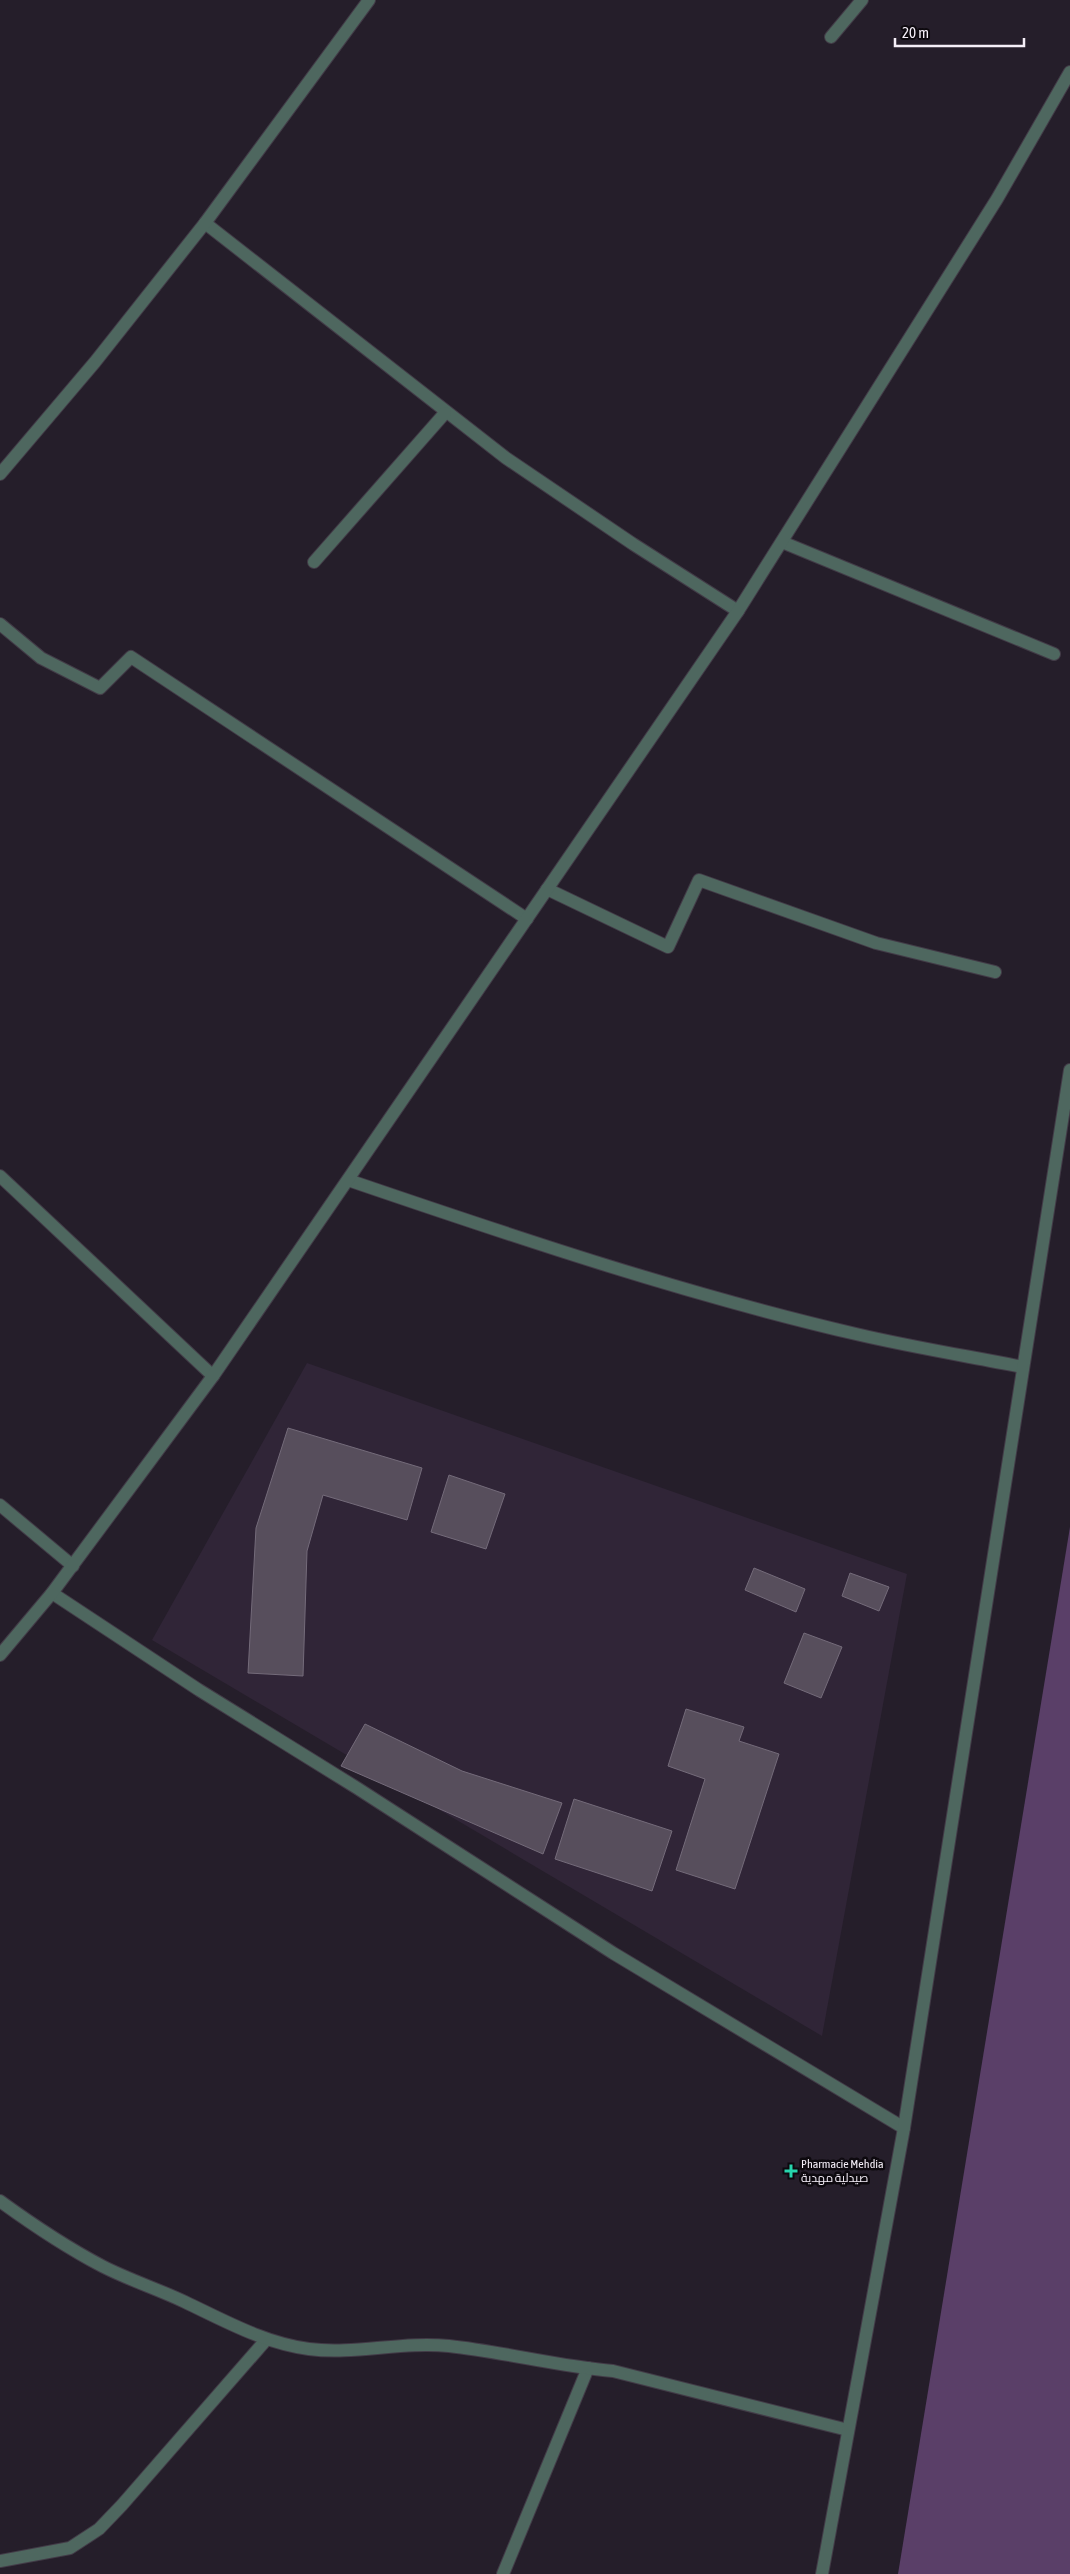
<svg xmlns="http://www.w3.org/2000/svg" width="1070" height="2574" viewBox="0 0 1070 2574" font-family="'Asap Condensed',Cairo,sans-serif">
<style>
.built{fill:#302537}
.forest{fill:#5a3f68}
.building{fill:#574e5c;stroke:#746b7a}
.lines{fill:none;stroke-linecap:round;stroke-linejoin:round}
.service-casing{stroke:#423b47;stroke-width:14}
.minor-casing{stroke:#423b47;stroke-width:14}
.tertiary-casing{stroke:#423b47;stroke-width:14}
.service{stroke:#4e675f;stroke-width:12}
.minor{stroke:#4e675f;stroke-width:12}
.tertiary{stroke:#4e675f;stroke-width:12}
.poi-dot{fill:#27d5ad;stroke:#0d090e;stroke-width:2}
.labels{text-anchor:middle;stroke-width:5;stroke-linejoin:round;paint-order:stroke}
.poi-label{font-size:12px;fill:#f5eff8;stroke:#0d090e;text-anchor:start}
</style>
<rect width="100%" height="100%" fill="#251e2a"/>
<!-- built -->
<path class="built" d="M307 1363 907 1574 822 2036 152 1640Z"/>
<!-- forest -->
<path class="forest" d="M1070 1527V2574H898Z"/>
<!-- building -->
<g class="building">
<path d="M288 1428 422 1468 407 1520 323 1495 307 1551 303 1676 248 1673 256 1528Z"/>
<path d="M449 1475 505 1494 486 1549 431 1532Z"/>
<path d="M754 1568 805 1589 796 1612 745 1590Z"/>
<path d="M850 1573 889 1587 879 1611 842 1596Z"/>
<path d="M804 1633 842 1647 821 1698 784 1683Z"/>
<path d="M686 1709 744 1727 739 1741 779 1754 735 1889 676 1870 705 1779 668 1766Z"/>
<path d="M365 1724 462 1771 562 1803 543 1854 341 1766Z"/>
<path d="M574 1799 672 1831 652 1891 555 1859Z"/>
</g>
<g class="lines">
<defs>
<g id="service">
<path d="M831 37 862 0"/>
<path d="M205 223 506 458 633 544 738 611"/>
<path d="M0 474 95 362 205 223 369 0"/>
<path d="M782 542 1054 654"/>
<path d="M314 562 445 413"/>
<path d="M0 624 41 658 100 688 131 657 527 919"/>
<path d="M547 889 668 947 699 880 876 943 995 972"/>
<path d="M0 1505 73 1566"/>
<path d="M0 2561 70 2548 99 2529 122 2505 266 2340"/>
<path d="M503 2574 588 2368"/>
</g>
<g id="minor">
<path d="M0 1176 213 1376"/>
<path d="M348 1180C515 1237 684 1294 856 1334 911 1347 967 1356 1023 1367"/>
<path d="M52 1593 199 1690 357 1788 613 1953 904 2128"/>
<path d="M0 1655 52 1593 213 1376 738 611 997 199 1070 72"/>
<path d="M0 2201C33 2225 66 2247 102 2266 129 2280 158 2289 185 2302 225 2321 264 2343 309 2349 355 2355 402 2341 449 2346 504 2352 558 2366 613 2371L848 2430"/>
</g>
<path id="tertiary" d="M822 2574 904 2128 1070 1070"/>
</defs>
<!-- service casing -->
<use href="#service" class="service-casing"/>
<!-- minor casing -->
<use href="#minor" class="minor-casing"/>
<!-- tertiary casing -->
<use href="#tertiary" class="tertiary-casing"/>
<!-- service -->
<use href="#service" class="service"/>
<!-- minor -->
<use href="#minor" class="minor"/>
<!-- tertiary -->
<use href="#tertiary" class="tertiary"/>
</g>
<!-- markers -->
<path class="poi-dot" d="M788.5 2163.5h5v5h5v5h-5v5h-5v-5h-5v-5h5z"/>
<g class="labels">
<!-- poi labels -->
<g class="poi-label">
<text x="801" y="2168">Pharmacie Mehdia<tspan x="801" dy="14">صيدلية مهدية</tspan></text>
</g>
</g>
<!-- scale -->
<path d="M895 38v8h129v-8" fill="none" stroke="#f5eff8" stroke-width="2.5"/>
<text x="902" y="38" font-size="15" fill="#f5eff8" stroke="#0d090e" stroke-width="4" paint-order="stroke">20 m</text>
</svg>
